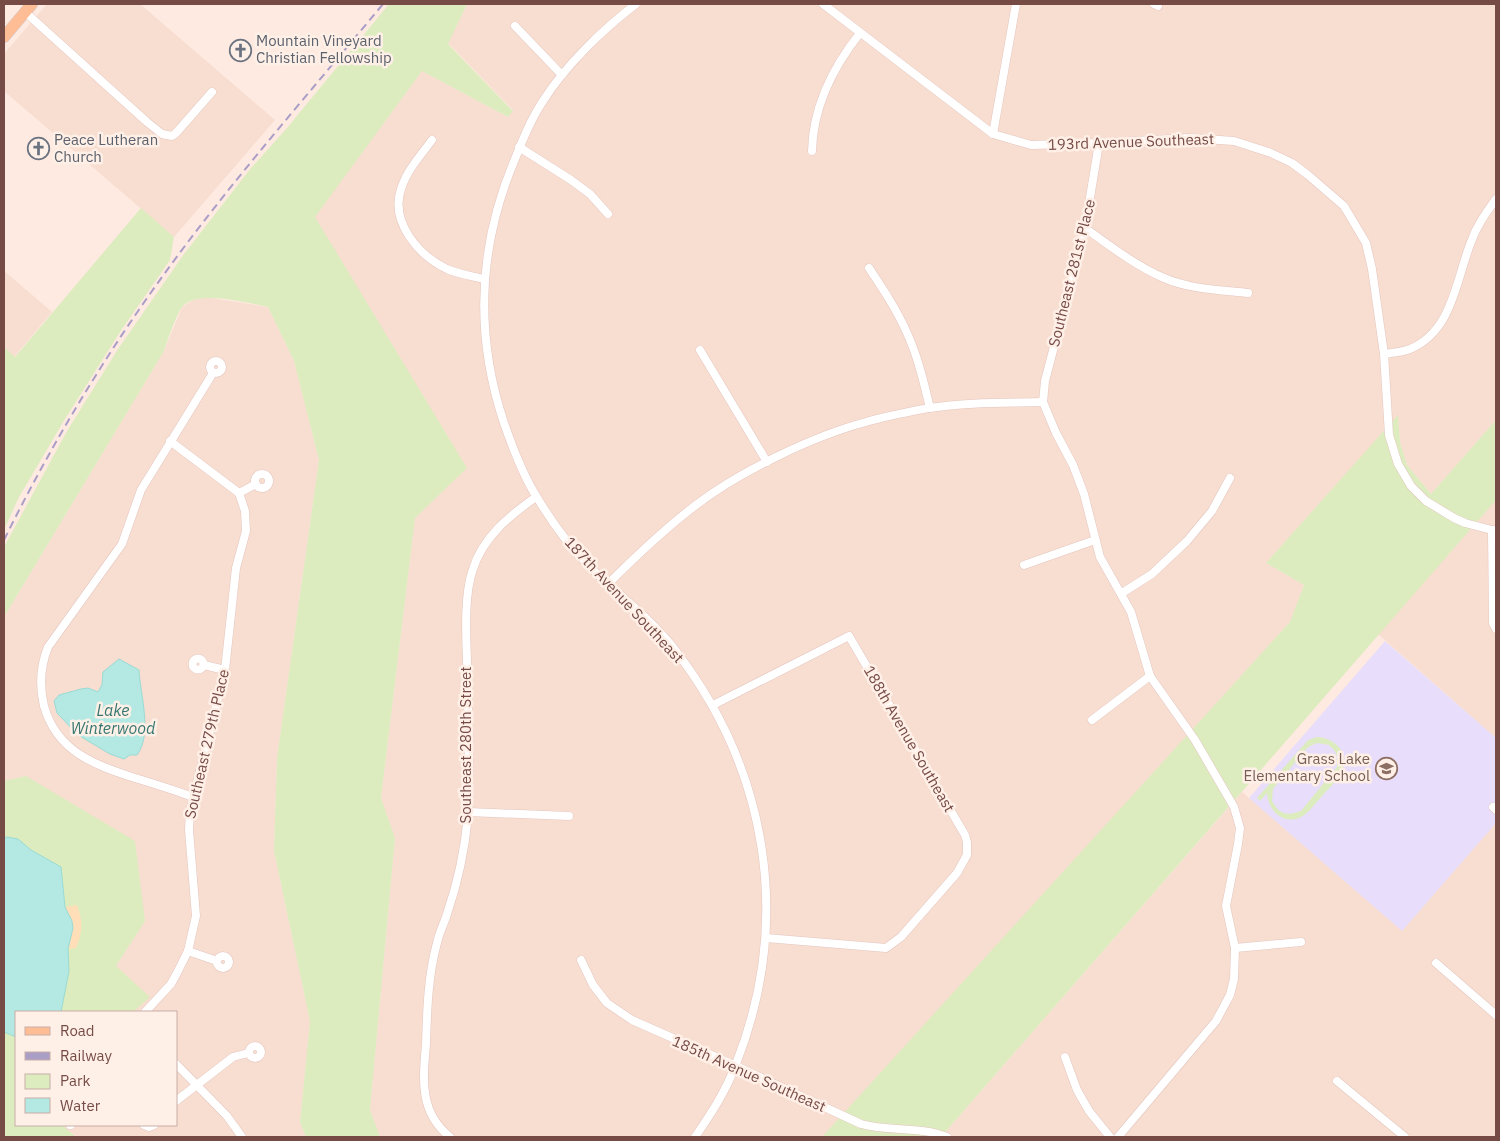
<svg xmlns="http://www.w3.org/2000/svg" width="1500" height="1141" viewBox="0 0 1500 1141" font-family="'IBM Plex Sans',sans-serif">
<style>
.residential{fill:#f8ddd1}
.education{fill:#e8ddfa}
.green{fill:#dcecbe;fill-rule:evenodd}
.sand{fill:#ffdeb8}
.water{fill:#b3e8e3;stroke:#99dbd4}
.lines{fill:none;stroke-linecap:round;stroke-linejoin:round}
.minor-casing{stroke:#e4c6be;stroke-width:9}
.primary-casing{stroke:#d6c9c8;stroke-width:12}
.minor{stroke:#fff;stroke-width:8}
.primary{stroke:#ffbd95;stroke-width:11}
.rail{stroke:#aa9ec7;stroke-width:2;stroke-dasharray:8 5;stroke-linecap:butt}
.labels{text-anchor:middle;stroke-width:5;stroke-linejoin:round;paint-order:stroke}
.worship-label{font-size:15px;fill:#5b616d;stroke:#fff0e7;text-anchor:start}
.street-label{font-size:15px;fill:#764b46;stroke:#fff0e7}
.education-label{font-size:15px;fill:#785e54;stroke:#fff0e7;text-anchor:end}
.water-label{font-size:16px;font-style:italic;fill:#367670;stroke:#fff0e7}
</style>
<rect width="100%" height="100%" fill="#feeae0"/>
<!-- residential -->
<g class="residential">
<path d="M47 4H140L275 120 174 237 4 91V54Z"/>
<path d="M467 4H1496V420L1431 494 1407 465 1400 442 1398 416 1266 563 1304 585 1290 622 825 1137H380L370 1110 395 838 381 798 415 518 467 468 314 217 422 71 508 117 513 110 448 43Z"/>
<path d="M4 271 52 312 14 357 4 347Z"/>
<path d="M205 297 268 307 294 361 319 460 277 758 274 851 310 1021 300 1122 306 1137H76L62 1125H176V1012H133L149 997 116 966 145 920 26 776 4 781V617L164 351 182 307 193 300Z"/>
<path d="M1496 500V738L1378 634Z"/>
<path d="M1242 792 1402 931 1496 823V1137H941Z"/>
</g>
<!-- education -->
<path class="education" d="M1385 641 1496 738V823L1402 931 1249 798Z"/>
<!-- green -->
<g class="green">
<path d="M389 4H467L448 44 513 111 508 117 422 71 315 217 467 468 415 518 381 798 395 838 370 1110 380 1137H306L300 1122 310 1021 274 851 277 758 319 460 294 361 268 307C247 303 197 289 182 307 177 313 167 342 164 351L4 617V547L67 431 118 349 184 254 251 168 287 128Z"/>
<path d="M141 208 174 237 170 260 120 332 65 419 19 497 4 530V347L15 357Z"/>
<path d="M1398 415 1400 442 1407 465 1431 494 1496 420V500L941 1137H822L1290 622 1304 585 1266 563Z"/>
<path d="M1317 737C1335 738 1349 752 1342 771 1339 779 1329 788 1323 795 1316 802 1310 812 1301 817 1283 826 1268 810 1267 793L1260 801 1257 798 1308 740ZM1317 743 1329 745 1334 750 1337 755V767L1301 811 1290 814 1284 813 1278 810 1272 801 1273 789 1308 747Z"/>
<path d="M26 776 135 841 145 921 116 966 150 997 133 1012H16V1125H62L76 1137H4V781Z"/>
</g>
<!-- sand -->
<path class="sand" d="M77 905C83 921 83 932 76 948L68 949 71 939 65 907Z"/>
<!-- water -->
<g class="water">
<path d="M119 659 139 670C140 694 153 734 137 755H130L124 759 110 754 78 735 57 713 54 701 59 695 81 689 88 688 98 692 102 685 103 672Z"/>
<path d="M7 837 18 839 31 850 61 867 65 907 72 921 73 928 68 949 69 971 61 1012H16V1037L4 1032V838Z"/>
</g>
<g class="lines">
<defs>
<g id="minor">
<path d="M636 4C603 29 565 66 543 101 531 119 523 139 515 159 478 246 474 333 504 423 513 449 523 476 538 499 552 522 569 546 589 566 616 593 648 616 672 646 768 768 793 919 736 1064 726 1091 711 1114 695 1137"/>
<path d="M823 4 993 134 1031 145 1099 143 1190 138 1234 141 1271 153 1292 163 1308 175 1344 206 1366 243 1372 269 1384 354 1389 435 1398 464 1411 486 1426 501 1454 518 1465 523 1492 530H1496"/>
<path d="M1154 4 1158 6"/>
<path d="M25 12 147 122 162 134 172 136 176 133 212 92"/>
<path d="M515 26 562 75"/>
<path d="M993 134 1016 4"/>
<path d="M432 140C421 155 407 170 401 189 390 222 418 255 447 269 458 274 472 276 484 279"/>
<path d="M1099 143 1085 228 1045 381 1043 402 1056 433 1073 465 1084 494 1100 557 1131 612 1150 676 1195 740 1234 807 1240 828 1238 844 1226 906 1235 948 1234 979 1230 995 1216 1021 1118 1137"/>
<path d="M519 147 571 180 590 194 608 214"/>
<path d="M812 151C813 107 833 67 860 33"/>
<path d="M1085 228C1110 246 1136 266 1164 278 1189 289 1220 290 1248 293"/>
<path d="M869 268C883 289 897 310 907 333 918 357 924 383 930 408"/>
<path d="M700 350 767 462"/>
<path d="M1384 354C1392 353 1402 352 1410 349 1453 331 1456 279 1471 242 1477 225 1486 213 1496 199"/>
<circle cx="216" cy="367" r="6"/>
<path d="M170 441 239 493"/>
<circle cx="262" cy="481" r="7"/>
<path d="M239 493 256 484"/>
<path d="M1492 530 1493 623 1496 629"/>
<path d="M1024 565 1095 540"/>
<path d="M608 584C636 556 664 529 696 505 739 472 813 436 866 422 886 416 908 412 929 408 967 402 1005 403 1043 402"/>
<path d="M1122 593 1152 574 1187 541 1212 511 1230 478"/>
<circle cx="198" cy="664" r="5.5"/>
<path d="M204 665 225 670"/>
<path d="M713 705 849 636 965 835 967 842V855L957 873 901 937 886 948 766 938"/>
<path d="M1092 720 1150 676"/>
<path d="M193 797C174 790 155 784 135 778 95 765 57 752 44 706 39 685 40 667 48 647L122 544 141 490 213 373"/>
<path d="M1493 807 1496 810"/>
<path d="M468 812 569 816"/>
<path d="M1235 948 1301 942"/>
<path d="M188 951 217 961"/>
<circle cx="223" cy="962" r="6"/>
<path d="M581 960 593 985 607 1003 632 1020 736 1066 861 1124C889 1132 920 1126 947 1137"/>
<path d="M1436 963 1496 1015"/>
<path d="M145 1012 171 984 178 971 188 951 196 916 189 830 190 811 225 670 236 568 246 531 245 511 239 493"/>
<circle cx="255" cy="1052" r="6"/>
<path d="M1065 1057 1077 1090 1089 1111 1110 1137"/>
<path d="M176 1064 227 1116 242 1137"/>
<path d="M1337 1081 1405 1137"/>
<path d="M176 1101 233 1057 248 1053"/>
<path d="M70 1125H71"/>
<path d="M144 1125 149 1127 154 1125"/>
<path d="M450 1137C419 1112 423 1080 426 1044 427 1011 428 975 437 943 439 933 444 924 447 914 458 882 465 849 468 815 469 800 468 784 469 769 469 733 468 696 467 660 466 633 464 594 473 569 483 537 509 516 536 497"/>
</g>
<path id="primary" d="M4 37 32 4"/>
</defs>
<!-- minor casing -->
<use href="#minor" class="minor-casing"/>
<!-- primary casing -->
<use href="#primary" class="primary-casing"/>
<!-- minor -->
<use href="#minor" class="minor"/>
<!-- primary -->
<use href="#primary" class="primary"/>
<!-- rail -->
<path class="rail" d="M4 540C48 451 99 365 157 284 227 186 307 96 383 4"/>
</g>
<!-- icons -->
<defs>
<symbol id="church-ring" viewBox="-11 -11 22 22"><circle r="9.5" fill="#fff0e7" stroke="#6b7280" stroke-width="1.5"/><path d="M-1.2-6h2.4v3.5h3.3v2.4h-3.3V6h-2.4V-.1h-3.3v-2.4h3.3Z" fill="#6b7280"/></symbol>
<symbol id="school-ring" viewBox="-11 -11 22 22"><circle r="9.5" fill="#fff0e7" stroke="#8d6e63" stroke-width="1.5"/><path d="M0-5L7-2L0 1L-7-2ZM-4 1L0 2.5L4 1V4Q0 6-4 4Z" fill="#8d6e63"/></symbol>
</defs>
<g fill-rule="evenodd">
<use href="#church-ring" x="228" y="38" width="25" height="25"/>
<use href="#church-ring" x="26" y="136" width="25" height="25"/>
<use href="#school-ring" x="1374" y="756" width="25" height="25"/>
</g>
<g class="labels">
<!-- worship labels -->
<g class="worship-label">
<text x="256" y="46">Mountain Vineyard<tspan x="256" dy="17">Christian Fellowship</tspan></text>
<text x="54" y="145">Peace Lutheran<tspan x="54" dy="17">Church</tspan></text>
</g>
<!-- street labels -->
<g class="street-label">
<text transform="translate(1131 142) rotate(-2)" y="5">193rd Avenue Southeast</text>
<text transform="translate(1072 273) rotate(-76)" y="5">Southeast 281st Place</text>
<text transform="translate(624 600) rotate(47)" y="5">187th Avenue Southeast</text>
<text transform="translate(909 739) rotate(60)" y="5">188th Avenue Southeast</text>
<text transform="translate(207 744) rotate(-77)" y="5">Southeast 279th Place</text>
<text transform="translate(466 745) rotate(-90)" y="5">Southeast 280th Street</text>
<text transform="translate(749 1074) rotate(24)" y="5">185th Avenue Southeast</text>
</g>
<!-- education labels -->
<g class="education-label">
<text x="1370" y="764">Grass Lake<tspan x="1370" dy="17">Elementary School</tspan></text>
</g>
<!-- water labels -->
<g class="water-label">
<text x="113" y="716">Lake<tspan x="113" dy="18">Winterwood</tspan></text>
</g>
</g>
<!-- border -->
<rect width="1500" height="1141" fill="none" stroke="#764b46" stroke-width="10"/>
<!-- legend -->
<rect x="15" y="1011" width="162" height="115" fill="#fff0e7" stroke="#c8aea7"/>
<rect x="25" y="1027" width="25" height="8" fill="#ffbd95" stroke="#c8aea7"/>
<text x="60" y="1036" font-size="15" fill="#764b46">Road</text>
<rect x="25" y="1052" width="25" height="8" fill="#aa9ec7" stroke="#c8aea7"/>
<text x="60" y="1061" font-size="15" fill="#764b46">Railway</text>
<rect x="25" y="1074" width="25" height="15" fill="#dcecbe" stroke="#c8aea7"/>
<text x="60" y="1086" font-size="15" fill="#764b46">Park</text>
<rect x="25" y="1098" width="25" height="15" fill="#b3e8e3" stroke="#c8aea7"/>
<text x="60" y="1111" font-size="15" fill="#764b46">Water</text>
</svg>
